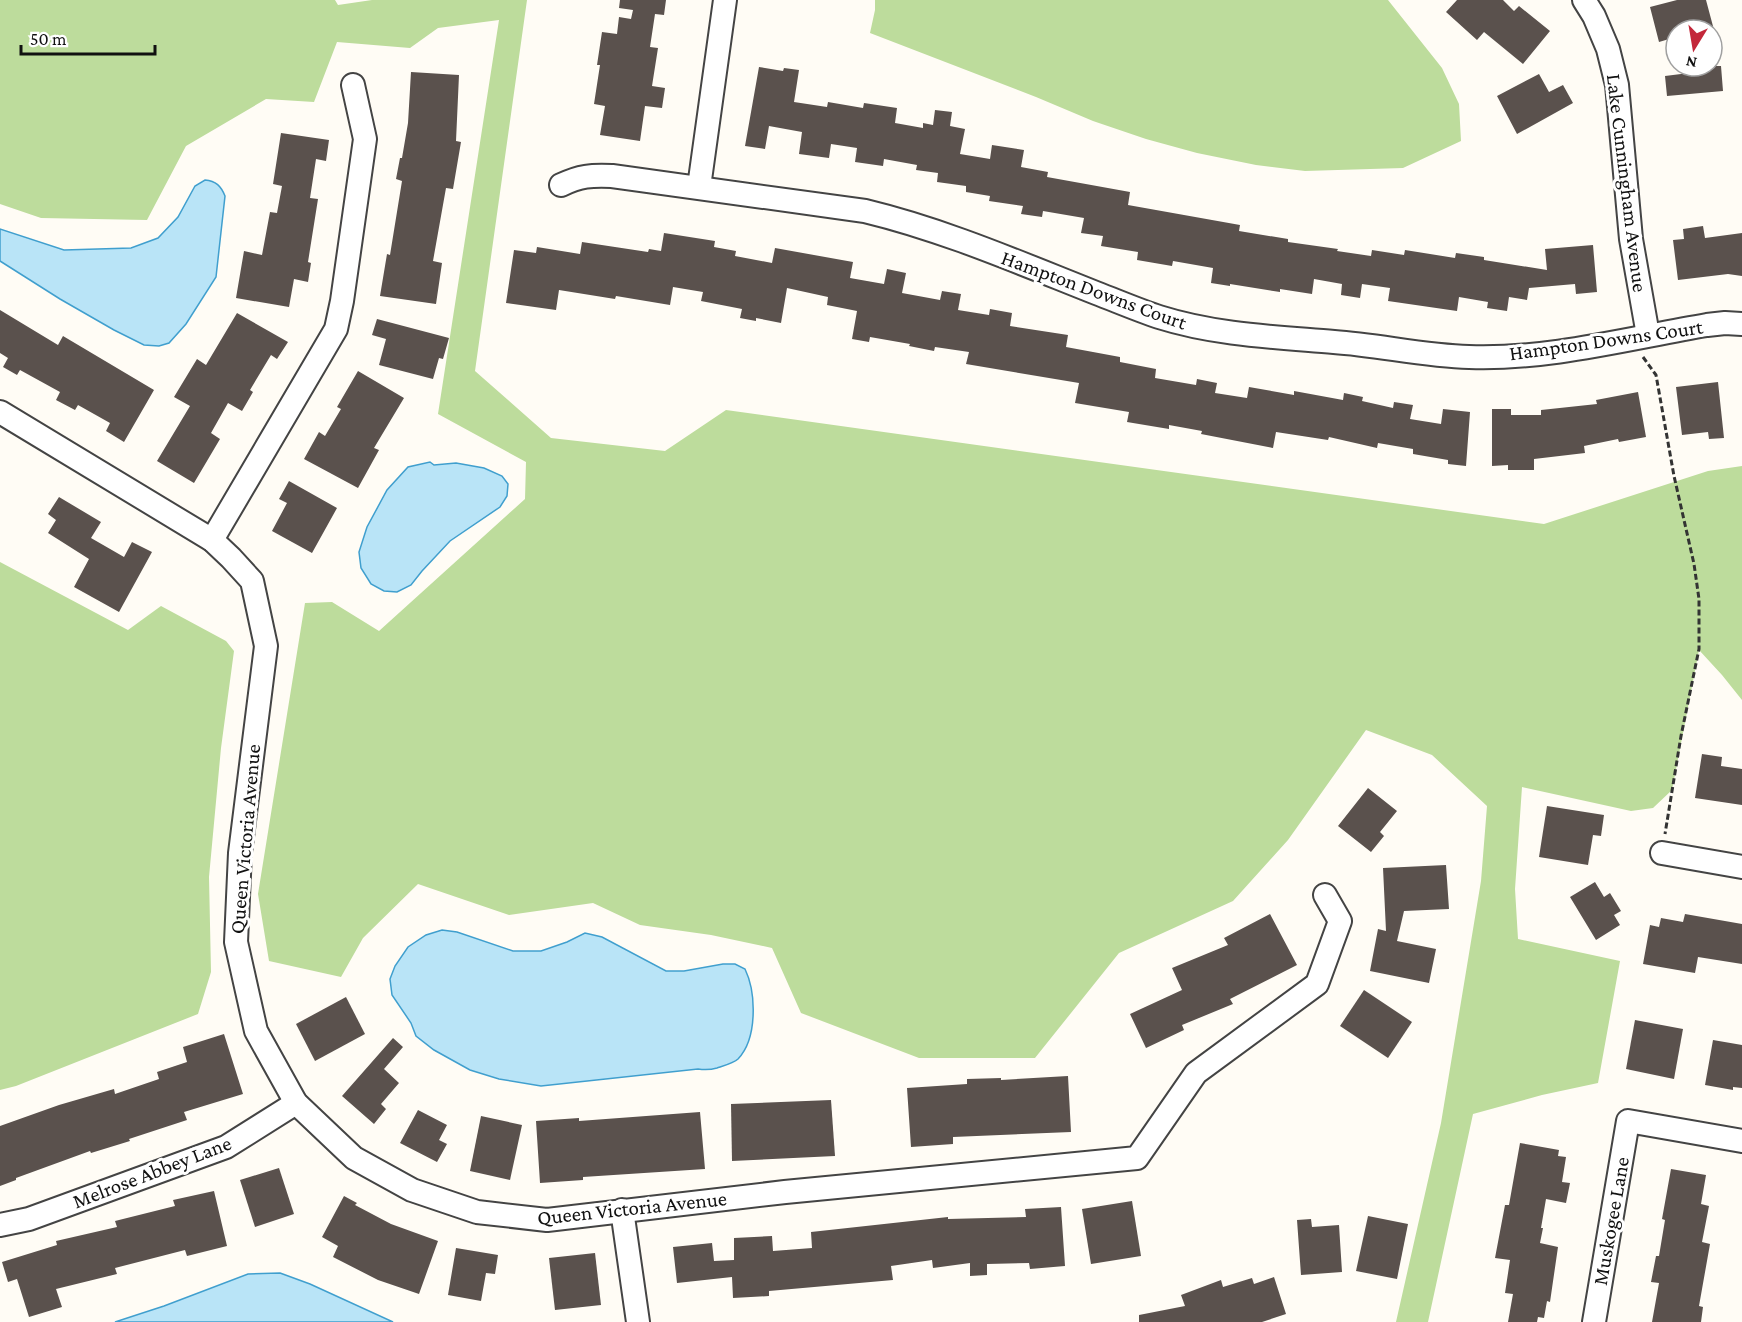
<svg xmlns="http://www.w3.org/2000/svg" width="1742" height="1322" viewBox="0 0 1742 1322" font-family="'Crimson Pro',serif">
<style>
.forest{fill:#bddc9c}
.water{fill:#b9e4f7;stroke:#409fce;stroke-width:1.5}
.building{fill:#5a514d}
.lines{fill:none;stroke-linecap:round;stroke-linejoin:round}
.minor-casing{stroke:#444;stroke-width:26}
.path{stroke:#333;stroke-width:3;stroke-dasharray:6 3;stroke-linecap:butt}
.minor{stroke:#fff;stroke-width:22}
.labels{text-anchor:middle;stroke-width:6;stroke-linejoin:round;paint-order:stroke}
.street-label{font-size:21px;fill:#111;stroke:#fff}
</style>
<rect width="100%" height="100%" fill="#fffcf5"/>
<!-- forest -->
<g class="forest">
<path d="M0 0H335L338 5 372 0H527L475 371 551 438 665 451 726 410 1544 524 1708 471 1742 466V700L1722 675 1699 650 1672 790 1653 808 1631 811 1522 787 1515 889 1518 939 1620 961 1598 1083 1542 1095 1473 1114 1428 1322H1396L1441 1123 1481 881 1487 806 1432 755 1366 730 1288 840 1233 901 1119 953 1035 1058H919L801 1013 772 948 711 935 640 925 593 903 509 915 418 884 363 938 341 977 269 961 258 894 305 603 332 602 379 631 525 499 526 462 438 414 499 20 438 28 410 48 337 42 314 102 266 99 186 146 147 220 41 218 0 204Z"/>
<path d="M875 0H1388L1442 68 1459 104 1461 141 1403 168 1305 171 1256 165 1197 153 1146 139 1093 121 1036 97 870 33 875 10Z"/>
<path d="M0 562 128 630 161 606 226 641 234 651 221 748 209 877 211 972 198 1014 16 1086 0 1090Z"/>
</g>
<!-- water -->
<g class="water">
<path d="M205 180C216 181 221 186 225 196L216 277 186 324 169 343 159 346 144 345 114 330 60 299 0 261V229L64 250 131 248 158 238 178 217 195 186Z"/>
<path d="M430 462 434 465 456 463 484 468 502 476 508 484 507 496 500 507 450 541 422 571 411 585 397 592 384 591 371 584 361 568 359 552 367 527 387 490 408 467Z"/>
<path d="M442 930 457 932 513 951H541L567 942 585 933 602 937 666 971H684L723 964H735L745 969C756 992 758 1038 738 1059 734 1063 723 1066 717 1068 710 1070 705 1070 698 1069L541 1086 499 1079 470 1070 434 1050 416 1036 411 1023 392 995 390 979 395 966 408 947 426 935Z"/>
<path d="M280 1273 310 1284 393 1322H115L164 1306 248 1274Z"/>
</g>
<!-- building -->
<g class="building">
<path d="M620 0H666L664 15 655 14 650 47 658 48 652 86 665 88 662 108 645 106 640 141 600 135 605 106 594 104 600 65H597L602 32 617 34 619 17 631 19 633 10 619 8Z"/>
<path d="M1457 0H1503L1514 11 1519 6 1550 31 1523 64 1484 32 1477 40 1446 12Z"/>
<path d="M1677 0H1706L1714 30H1676V37L1659 42 1650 7Z"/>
<path d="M1688 66H1721L1723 91 1667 96 1665 76 1689 73Z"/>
<path d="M759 67 783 71 784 68 799 70 794 102 827 107 828 102 863 108 864 103 897 108 895 123 923 128V123L933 125 935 110 952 112 950 126 965 129 960 154 990 159 992 145 1024 150 1021 167 1048 172 1047 177 1130 192 1128 205 1240 225 1239 231 1288 239V242L1338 249 1337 251 1371 256 1372 250 1404 255 1405 250 1455 258 1456 253 1484 257V260L1547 270 1545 249 1593 245 1597 292 1576 294 1575 284 1529 288 1527 300 1509 297 1507 311 1487 308 1488 302 1459 297 1457 311 1388 301 1390 288 1362 284 1360 298 1341 295 1342 284 1314 279 1312 294 1280 289V292L1230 284V286L1211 283 1213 268 1173 261 1172 266 1137 260 1138 252 1101 246 1103 236 1081 233 1084 218 1043 211 1042 217 1021 214 1023 206 989 201 990 196 966 192V186L937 182 938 173 916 170 917 165 884 159 883 166 855 162 857 148 831 144 829 158 799 154 802 132 769 126 765 149 745 146Z"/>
<path d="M411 72 459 75 456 141 461 142 453 189 446 188 433 261 442 263 436 304 380 296 387 254 390 255 402 181 396 179 400 158H402L408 123Z"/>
<path d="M1539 74 1549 92 1563 85 1573 103 1517 134 1497 96Z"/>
<path d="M281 133 329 140 326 161 316 159 310 198 318 199 308 262 311 263 308 282 294 279 289 307 236 298 244 251 262 255 270 212 277 213 282 186 273 184Z"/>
<path d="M1703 226 1705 238 1742 233V276L1728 274 1678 280 1673 240 1684 239 1683 229Z"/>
<path d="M664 233 715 241 714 247 736 251 735 256 772 263 775 248 853 262 850 278 884 284 887 269 906 273 902 293 940 300 942 291 961 294 958 310 989 315 990 309 1012 313 1010 326 1068 335 1066 347 1120 357V362L1156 369 1155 378 1196 385 1197 379 1217 383 1215 393 1247 398 1249 387 1294 395V391L1343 400 1344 393 1363 397 1362 401 1393 408 1394 402 1413 405 1410 419 1441 424 1443 409 1470 412 1466 466 1448 464V460L1413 454V449L1378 443 1377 448 1329 437 1328 440 1276 432 1273 448 1201 434 1202 431 1169 425V429L1127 422 1129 412 1075 403 1079 383 966 364 969 352 935 347 934 351 909 346 910 344 870 337 869 342 852 339 857 311 827 305 828 297 787 288 781 323 756 318V321L740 318 742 309 701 301 703 292 673 287 670 305 616 296 615 299 559 290 556 310 506 303 514 250 536 253 537 247 580 254 582 242 648 252 649 249 661 251Z"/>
<path d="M0 310 58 345 63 336 154 390 124 442 106 431 110 423 78 405 75 410 56 400 60 392 20 370 17 375 3 367 8 358 0 353Z"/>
<path d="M237 313 288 342 277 359 271 355 250 390 253 392 242 411 228 403 211 433 220 439 194 483 157 461 190 406 174 397 197 359 206 365Z"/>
<path d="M377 319 449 338 443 359 439 358 433 379 379 365 386 339 372 335Z"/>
<path d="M358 371 404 398 374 448 379 450 358 488 304 459 319 432 325 436 341 409 337 407Z"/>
<path d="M1718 382 1724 438 1709 439 1708 432 1682 435 1676 387Z"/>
<path d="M1638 392 1646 437 1619 442 1618 439 1584 446 1585 453 1534 459V470H1508V465L1492 466V409H1511V415H1541V410L1597 404 1596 400Z"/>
<path d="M289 481 337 508 312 553 272 531 287 503 279 499Z"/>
<path d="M59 497 101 522 91 538 124 557 132 542 152 552 119 612 74 587 89 559 48 533 56 520 48 514Z"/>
<path d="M1702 754 1722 757 1721 766 1742 769V805L1695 798Z"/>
<path d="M1368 788 1397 811 1380 832 1384 836 1371 852 1338 826Z"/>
<path d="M1547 806 1604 815 1601 836 1593 835 1588 865 1539 857Z"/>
<path d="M1446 865 1449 909 1404 911 1397 941 1436 949 1429 983 1370 971 1378 929 1386 931 1383 868Z"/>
<path d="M1595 882 1604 897 1610 893 1621 911 1614 915 1620 925 1596 940 1570 897Z"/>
<path d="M1270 914 1297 965 1230 999 1233 1004 1182 1025 1184 1030 1146 1048 1130 1014 1182 990 1172 968 1228 945 1224 938Z"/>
<path d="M1685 914 1742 924V964L1698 957 1695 973 1643 964 1650 925 1659 927 1661 918 1683 922Z"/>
<path d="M1364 990 1412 1022 1388 1058 1340 1026Z"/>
<path d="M346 997 365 1034 315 1061 296 1024Z"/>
<path d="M1635 1020 1683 1029 1674 1079 1626 1069Z"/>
<path d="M224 1034 243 1094 184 1112 187 1120 129 1139 130 1141 91 1153 90 1151 16 1178V1180L0 1186V1126L59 1105 114 1089 115 1094 159 1079 157 1072 187 1062 183 1047Z"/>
<path d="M393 1038 403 1047 384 1069 399 1083 381 1104 386 1109 374 1124 342 1096Z"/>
<path d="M1713 1040 1742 1045V1088L1733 1087V1090L1705 1085Z"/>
<path d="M1068 1076 1071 1132 953 1137V1144L911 1147 907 1088 967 1084V1079L1001 1078V1080Z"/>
<path d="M831 1100 835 1156 732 1161 731 1104Z"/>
<path d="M418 1110 447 1125 439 1140 447 1144 437 1162 400 1143Z"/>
<path d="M700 1112 705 1169 583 1177V1180L540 1183 536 1121 579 1118V1121Z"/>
<path d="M481 1116 522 1125 510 1180 470 1171Z"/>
<path d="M1520 1143 1559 1150 1558 1156 1566 1157 1562 1182 1570 1183 1566 1203 1546 1199 1541 1228H1543L1540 1243 1558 1247 1550 1302 1547 1301 1544 1318 1538 1317 1537 1322H1508L1513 1294 1505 1293 1510 1260 1495 1258 1505 1205H1509Z"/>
<path d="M279 1168 294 1214 255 1227 240 1180Z"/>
<path d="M1671 1169 1706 1175 1701 1204 1709 1206 1702 1242 1710 1244 1699 1306 1703 1307 1701 1322H1652L1659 1283 1651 1282 1656 1256H1659L1665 1220 1662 1219Z"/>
<path d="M214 1191 227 1246 187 1256 185 1250 115 1268 117 1274 56 1289 62 1307 29 1317 17 1279 8 1282 2 1262 57 1245 56 1241 117 1227 115 1221 175 1206 173 1200Z"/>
<path d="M344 1196 357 1203 355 1205 391 1224 438 1241 419 1294 378 1280 333 1257 338 1246 322 1237Z"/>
<path d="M1132 1201 1141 1256 1091 1264 1082 1209Z"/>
<path d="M1061 1207 1065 1266 1030 1269 1029 1263 987 1264V1275L970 1276V1263L933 1268 932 1260 891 1266 893 1280 769 1291V1296L733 1298 732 1277 677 1283 673 1247 712 1243 714 1261 734 1260V1238L772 1236 773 1251 812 1248 811 1232 948 1217V1219L1026 1217 1025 1209Z"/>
<path d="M1368 1216 1408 1224 1397 1279 1356 1271Z"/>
<path d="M1311 1219 1312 1227 1339 1225 1342 1272 1301 1275 1297 1220Z"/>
<path d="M456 1248 498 1255 495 1274 486 1273 481 1301 448 1295Z"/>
<path d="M595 1253 601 1305 555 1310 549 1258Z"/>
<path d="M1274 1277 1286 1314 1262 1322H1139V1315L1185 1306 1181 1295 1221 1280 1223 1287 1252 1278 1254 1284Z"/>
</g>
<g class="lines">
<defs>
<g id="minor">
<path d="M1584 0 1594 16 1608 49 1617 85 1631 239 1648 335"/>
<path d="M561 185C580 176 591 175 612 176L865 211C944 230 1020 263 1096 293 1117 301 1138 310 1159 317 1216 335 1275 337 1334 342 1379 345 1424 356 1469 357 1548 360 1630 338 1707 325L1725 323 1742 324"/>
<path d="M699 187 725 0"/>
<path d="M0 412 212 540 231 558 252 581 266 646 240 853 236 942 256 1031 296 1103 354 1158 412 1190 477 1212 547 1220 785 1192 1137 1158 1196 1073 1317 984 1340 921 1325 895"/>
<path d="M212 540 336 329 342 301 365 139 353 85"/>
<path d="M1662 853 1742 867"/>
<path d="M622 1210 638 1322"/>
<path d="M0 1225 29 1219 226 1147 296 1103"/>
<path d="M1594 1322 1628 1121 1742 1141"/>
</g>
</defs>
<!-- minor casing -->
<use href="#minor" class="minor-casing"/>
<!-- path -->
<path class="path" d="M1643 357 1656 375 1674 476 1694 564 1699 599V649L1681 736 1665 834"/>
<!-- minor -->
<use href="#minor" class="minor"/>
</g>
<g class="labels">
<!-- street labels -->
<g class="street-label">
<text transform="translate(1627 183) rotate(83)" y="7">Lake Cunningham Avenue</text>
<text transform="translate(1094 290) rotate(20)" y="7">Hampton Downs Court</text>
<text transform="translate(1606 340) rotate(-8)" y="7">Hampton Downs Court</text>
<text transform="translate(245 839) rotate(-85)" y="7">Queen Victoria Avenue</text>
<text transform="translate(152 1172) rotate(-21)" y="7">Melrose Abbey Lane</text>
<text transform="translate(632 1208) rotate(-6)" y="7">Queen Victoria Avenue</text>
<text transform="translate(1611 1221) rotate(-80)" y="7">Muskogee Lane</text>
</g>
</g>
<!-- north arrow -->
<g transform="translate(1694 48) rotate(191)"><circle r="28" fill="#ffffff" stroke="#a0a0a0" stroke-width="1.5"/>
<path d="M0-4.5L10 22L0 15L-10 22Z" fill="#c3273a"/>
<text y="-9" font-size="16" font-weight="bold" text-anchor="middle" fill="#111111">N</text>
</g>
<!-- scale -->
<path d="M21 45v9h134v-9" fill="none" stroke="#111111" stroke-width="3"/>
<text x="30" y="45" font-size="18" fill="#111111" stroke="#ffffff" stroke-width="4.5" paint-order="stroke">50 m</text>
</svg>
